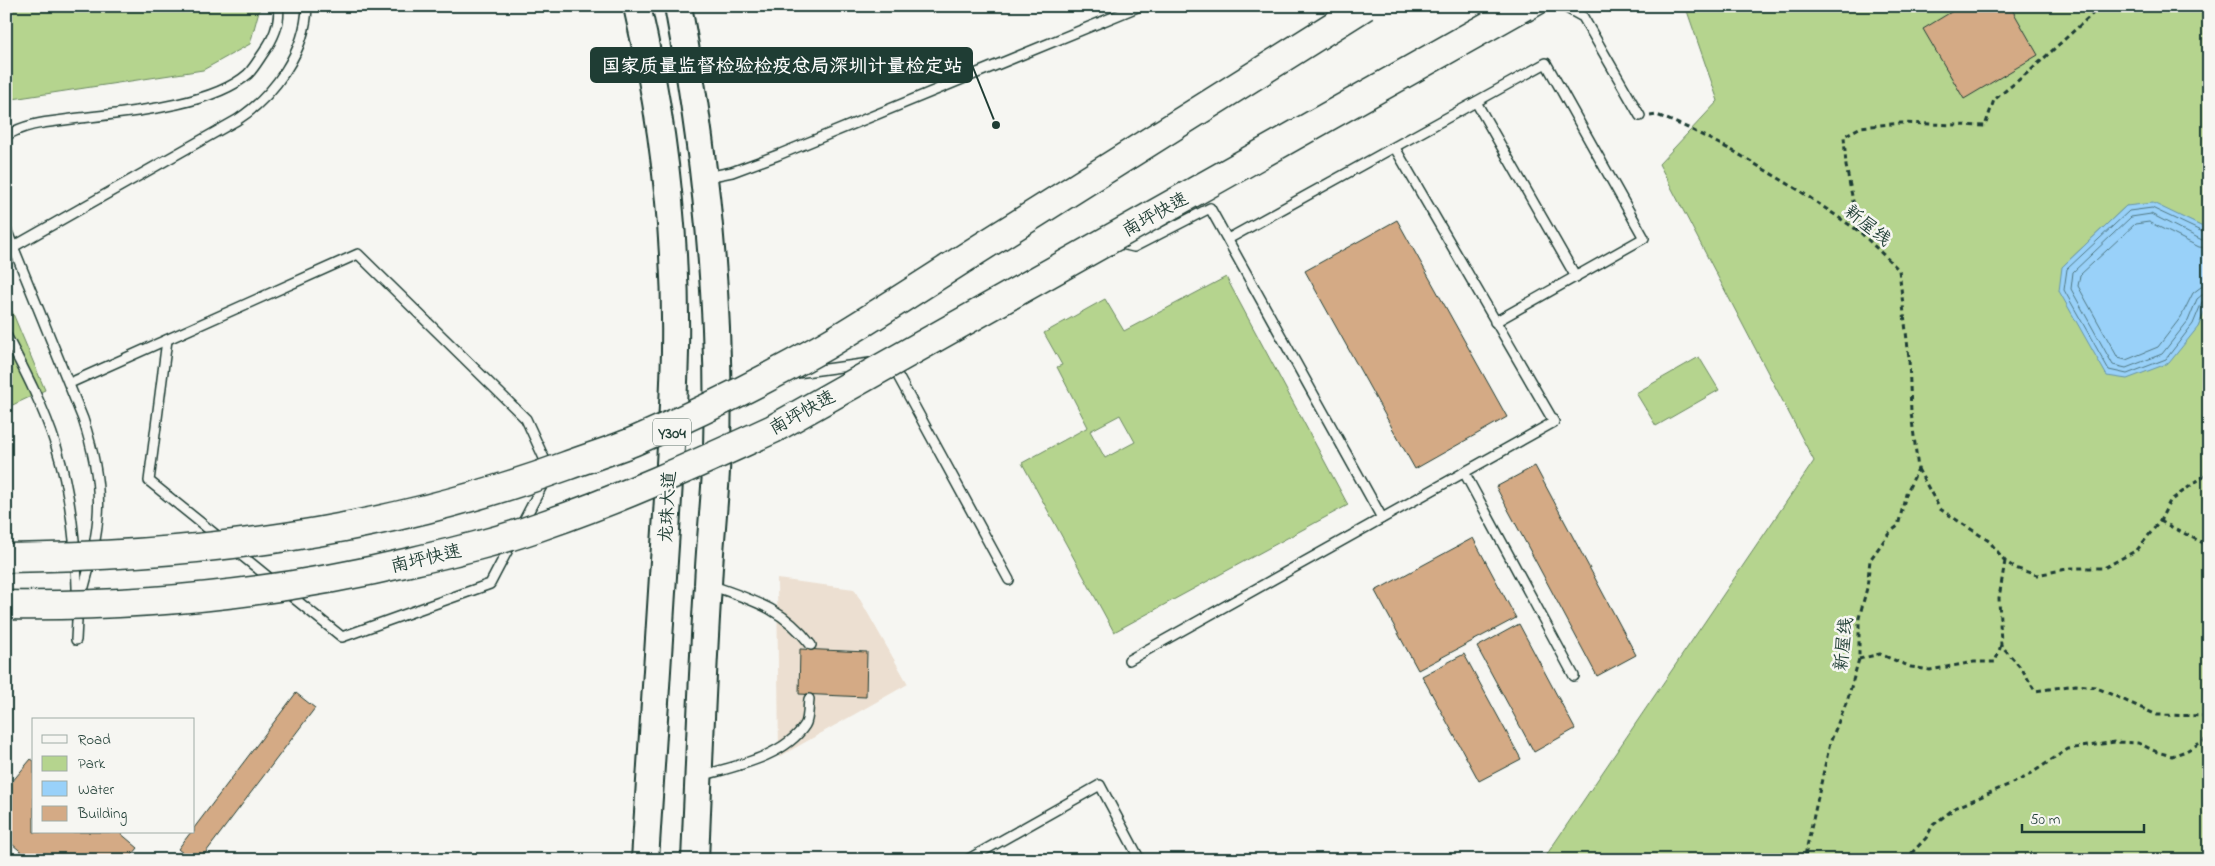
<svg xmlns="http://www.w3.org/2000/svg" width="2215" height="866" viewBox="0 0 2215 866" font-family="'Indie Flower','LXGW WenKai TC',sans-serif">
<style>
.built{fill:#ecdfd1}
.green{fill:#b5d48e;stroke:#6a8861;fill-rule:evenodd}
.water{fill:#99d1f9;stroke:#6896aa}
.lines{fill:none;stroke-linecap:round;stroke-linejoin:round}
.shore{stroke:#507883;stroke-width:1}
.building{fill:#d4aa85;stroke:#1f3d34}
.lane-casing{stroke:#1f3d34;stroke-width:12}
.primary-casing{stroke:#1f3d34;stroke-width:30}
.path{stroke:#1f3d34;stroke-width:3;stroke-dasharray:5 4;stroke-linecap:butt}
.lane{stroke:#f6f6f2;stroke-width:9}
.primary{stroke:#f6f6f2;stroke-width:26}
.highway-bridge-casing{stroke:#1f3d34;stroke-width:31;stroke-linecap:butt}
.highway-bridge{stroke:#f6f6f2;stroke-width:28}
.labels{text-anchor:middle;stroke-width:5;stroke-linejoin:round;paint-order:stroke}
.shield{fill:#f6f6f2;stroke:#60746d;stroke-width:1}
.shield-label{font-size:16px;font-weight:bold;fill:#1f3d34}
.street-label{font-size:18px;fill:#1f3d34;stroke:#f6f6f2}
.leader{fill:none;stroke:#1f3d34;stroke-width:2}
.callout-dot{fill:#1f3d34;stroke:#f6f6f2;stroke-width:2}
.callout{fill:#1f3d34;stroke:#1f3d34;stroke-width:2}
.callout-label{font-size:19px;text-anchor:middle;font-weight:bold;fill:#fff}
</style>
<rect width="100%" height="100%" fill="#f6f6f2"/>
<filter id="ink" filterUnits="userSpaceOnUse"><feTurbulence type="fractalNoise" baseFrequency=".02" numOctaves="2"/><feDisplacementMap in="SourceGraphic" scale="10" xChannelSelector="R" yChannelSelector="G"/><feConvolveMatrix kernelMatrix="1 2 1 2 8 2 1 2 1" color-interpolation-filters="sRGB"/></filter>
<g filter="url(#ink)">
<!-- built -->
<path class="built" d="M777 579 854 589 908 684 779 757Z"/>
<!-- green -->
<g class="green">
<path d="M6 6H260V7L250 44 203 70 6 100Z"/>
<path d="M1689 6H2209V230L2181 217 2126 206 2062 267 2198 327 2209 300V860H1543L1814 461 1659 164 1718 101 1686 8Z"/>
<path d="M1226 277 1348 505 1114 632 1022 463 1088 427 1057 367 1062 365 1044 333 1105 299 1124 331ZM1120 415 1135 442 1105 458 1090 431Z"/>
<path d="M6 297 45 390 6 408Z"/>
<path d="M1699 357 1719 390 1656 426 1636 393Z"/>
</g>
<!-- water -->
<path class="water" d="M2153 203 2209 230V300L2198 327 2169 363 2127 379 2107 376 2059 291 2062 267 2126 206Z"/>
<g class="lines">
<!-- shore -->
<g class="shore">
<path d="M2209 235 2152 208 2129 211 2067 269 2064 290 2109 370 2127 374 2166 359 2193 324 2202 302 2209 300"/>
<path d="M2209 241 2202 240 2151 214 2131 217 2073 272 2071 289 2113 365 2126 368 2162 354 2188 321 2197 299 2202 295 2209 294"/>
<path d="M2209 248 2199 247 2149 222 2135 224 2080 275 2078 286 2118 358 2126 360 2158 347 2181 317 2193 293 2201 287 2209 286"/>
</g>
</g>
<!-- building -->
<g class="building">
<path d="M1961 6H2010L2038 55 1964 99 1923 29Z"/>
<path d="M1397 220 1507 417 1415 469 1305 271Z"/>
<path d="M1535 466 1636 655 1597 676 1496 487Z"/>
<path d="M1473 538 1516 618 1418 670 1375 591Z"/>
<path d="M1519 624 1575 729 1534 752 1477 647Z"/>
<path d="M800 649 867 652 866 697 799 694Z"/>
<path d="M1464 654 1521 759 1479 781 1422 676Z"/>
<path d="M296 693 315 708 200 860H191L178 849 191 832H194V828Z"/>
<path d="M31 759 34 761V832H119L138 848 128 860H31L6 839V789Z"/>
</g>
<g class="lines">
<defs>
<g id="lane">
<path d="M1563 6 1583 17 1640 116"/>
<path d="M1527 17 1546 6"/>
<path d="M1476 102 1576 277"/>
<path d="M6 136C26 123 49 122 72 119 121 113 211 107 248 74 254 68 259 59 264 52 273 39 281 22 278 6"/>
<path d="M707 177 732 172 778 155 1140 6"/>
<path d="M6 229 83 419C107 492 101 528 80 601"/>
<path d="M1228 239 1546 63 1644 238 1495 322"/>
<path d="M1117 243 1134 247 1210 208 1382 518"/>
<path d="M13 247 237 120C274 96 306 51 307 6"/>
<path d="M6 335C25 371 44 408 56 446 74 503 80 581 76 640"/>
<path d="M167 340 149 481 221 539"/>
<path d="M892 365 1009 580"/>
<path d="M797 373 870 363"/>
<path d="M70 383 358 254 526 419 549 469"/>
<path d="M1464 472 1574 676"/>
<path d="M521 526 545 480"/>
<path d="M235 550 273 581"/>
<path d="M710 585C752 600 783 608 811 645"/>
<path d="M285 591 342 637 490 584 512 542"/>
<path d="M1129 660 1554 422 1395 148"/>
<path d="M701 776C735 766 784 757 805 725 809 719 808 706 809 699"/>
<path d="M967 860 1100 785 1140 860"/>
</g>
<g id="primary">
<path d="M637 6C663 119 677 237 675 352 673 427 668 502 663 576 657 671 651 765 645 860"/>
<path d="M678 6C705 152 721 299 717 447 716 493 710 539 708 585 702 676 699 768 695 860"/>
</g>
</defs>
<!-- lane casing -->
<use href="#lane" class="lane-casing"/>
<!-- primary casing -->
<use href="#primary" class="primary-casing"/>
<!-- path -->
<g class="path">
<path d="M1650 116 1657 115 1688 128 1735 152 1800 191 1860 232 1899 270 1909 358 1911 412 1918 469 1906 494 1898 526 1890 532 1870 560 1867 588 1859 618V659L1848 698 1830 743 1804 860"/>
<path d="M1859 231 1846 166 1844 136 1861 127 1901 123 1985 126 1994 100 2031 70 2101 6"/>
<path d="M1918 469 1940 509 1989 541 2005 561 2015 568 2037 575 2072 568H2104L2137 550 2160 521 2170 501 2209 472"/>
<path d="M2160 521 2209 546"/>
<path d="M2005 561 1999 598 2001 645 2022 669 2035 691 2076 685 2095 687 2157 715 2209 716"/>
<path d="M1859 659 1880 654 1911 667 1930 670 1974 662H1995L2001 645"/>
<path d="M1905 860 1926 838 1933 825 1955 808 2026 777 2068 749 2115 742 2138 743 2157 752 2172 756 2186 751 2209 738"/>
</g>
<!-- lane -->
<use href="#lane" class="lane"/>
<!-- primary -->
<use href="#primary" class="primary"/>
<defs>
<g id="highway-bridge">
<path d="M6 558C199 556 384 533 566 466 590 457 614 450 637 440 701 412 764 381 825 346 887 309 948 268 1009 230 1128 155 1246 81 1365 6"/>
<path d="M6 605C144 607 280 593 414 561 457 551 500 541 541 526 620 499 697 464 773 429L1524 6"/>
</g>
</defs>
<!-- highway-bridge casing -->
<use href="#highway-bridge" class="highway-bridge-casing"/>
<!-- highway-bridge -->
<use href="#highway-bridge" class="highway-bridge"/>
</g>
</g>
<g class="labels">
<!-- shield labels -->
<rect class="shield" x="653" y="418.5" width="38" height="27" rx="4"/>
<g class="shield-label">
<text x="672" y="438">Y304</text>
</g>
<!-- street labels -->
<g class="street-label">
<text transform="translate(1155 214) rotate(-29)" y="6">南坪快速</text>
<text transform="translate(1868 225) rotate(39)" y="6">新屋线</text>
<text transform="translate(802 412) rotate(-29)" y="6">南坪快速</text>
<text transform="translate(667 507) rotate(-87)" y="6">龙珠大道</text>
<text transform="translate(426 558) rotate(-13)" y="6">南坪快速</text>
<text transform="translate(1843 644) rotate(-83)" y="6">新屋线</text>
</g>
</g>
<!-- callouts -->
<path class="leader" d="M996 125L972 65"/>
<circle class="callout-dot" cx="996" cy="125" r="5"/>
<rect class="callout" x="591" y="48" width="381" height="34" rx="5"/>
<g class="callout-label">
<text x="782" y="72">国家质量监督检验检疫总局深圳计量检定站</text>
</g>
<!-- margin -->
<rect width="2215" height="866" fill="none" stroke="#f6f6f2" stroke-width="25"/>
<rect x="12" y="12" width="2190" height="841" fill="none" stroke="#1f3d34" stroke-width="2" filter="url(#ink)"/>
<!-- legend -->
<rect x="32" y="718" width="162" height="115" fill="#f6f6f2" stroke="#a0aca6"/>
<rect x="42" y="735" width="25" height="8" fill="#f6f6f2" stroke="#a0aca6"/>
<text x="78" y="744" font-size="15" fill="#1f3d34">Road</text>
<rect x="42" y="756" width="25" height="15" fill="#b5d48e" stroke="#a0aca6"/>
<text x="78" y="768" font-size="15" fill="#1f3d34">Park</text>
<rect x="42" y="781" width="25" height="15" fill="#99d1f9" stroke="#a0aca6"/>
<text x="78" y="794" font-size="15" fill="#1f3d34">Water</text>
<rect x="42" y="806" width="25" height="15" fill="#d4aa85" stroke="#a0aca6"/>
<text x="78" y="818" font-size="15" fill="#1f3d34">Building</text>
<!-- scale -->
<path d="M2022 824v8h122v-8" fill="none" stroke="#1f3d34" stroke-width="2.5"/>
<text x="2030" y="824" font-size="15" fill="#1f3d34" stroke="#f6f6f2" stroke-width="4" paint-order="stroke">50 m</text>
</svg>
